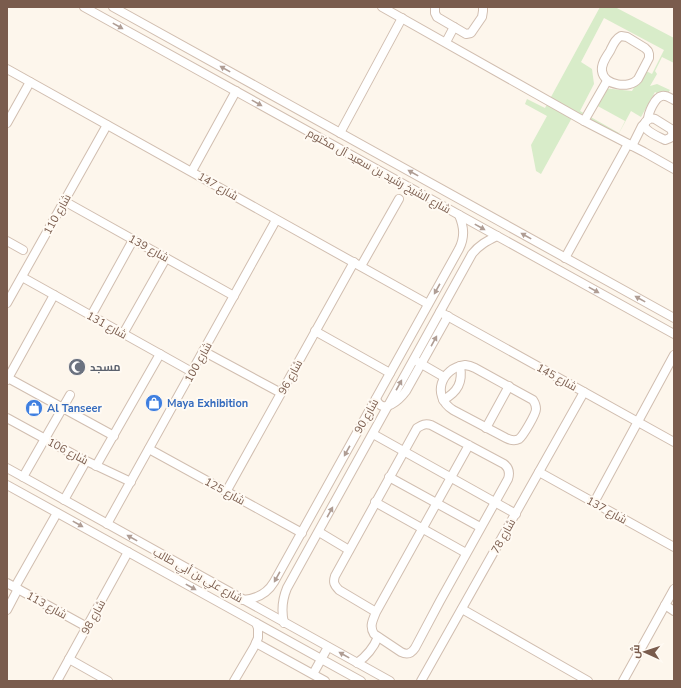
<svg xmlns="http://www.w3.org/2000/svg" width="681" height="688" viewBox="0 0 681 688" font-family="'Nunito Sans',Cairo,sans-serif">
<style>
.green{fill:#d8ecc9;fill-rule:evenodd}
.lines{fill:none;stroke-linecap:round;stroke-linejoin:round}
.minor-casing{stroke:#d1beb0;stroke-width:10}
.minor{stroke:#fff;stroke-width:8}
.oneway{fill:#af9d94}
.labels{text-anchor:middle;stroke-width:4;stroke-linejoin:round;paint-order:stroke}
.street-label{font-size:11px;fill:#7a5c4d;stroke:#fffaf3}
.worship-label{font-size:11px;font-weight:bold;fill:#5b616d;stroke:#fffaf3;text-anchor:start}
.shop-label{font-size:11px;font-weight:bold;fill:#366cbe;stroke:#fffaf3;text-anchor:start}
</style>
<rect width="100%" height="100%" fill="#fdf6ec"/>
<!-- green -->
<path class="green" d="M600 7H615L674 38V63L662 57 655 71 657 74 650 86 657 84 670 90 665 98 655 92 641 117 631 111 617 137 574 114 541 174 536 171 531 145 547 116 525 104 527 99 545 108ZM604 18 664 50 652 74 644 70 632 91 602 88 594 104 625 121 619 133 580 111 594 84 592 69 581 62Z"/>
<g class="lines">
<defs>
<g id="minor">
<path d="M84 7 674 334"/>
<path d="M113 7 674 318"/>
<path d="M382 7 584 121 644 152 674 169"/>
<path d="M435 7V13L437 17 466 34 471 33 482 17 483 11V7"/>
<path d="M621 36 627 37 645 48 648 51 649 54V58L638 79C630 89 604 86 602 71 601 64 606 57 610 51 613 45 615 39 621 36Z"/>
<path d="M446 42 454 27"/>
<path d="M7 69 428 304"/>
<path d="M650 118 655 119 671 129 673 134 670 138 665 140 663 139C655 135 635 127 650 118Z"/>
<path d="M648 120C648 113 655 97 662 96 666 95 670 98 674 100"/>
<path d="M584 121 607 81"/>
<path d="M7 123 30 82"/>
<path d="M340 133 402 18"/>
<path d="M632 146 642 126 645 123"/>
<path d="M192 171 236 91"/>
<path d="M64 201 234 296"/>
<path d="M7 241 23 250"/>
<path d="M565 258 628 144"/>
<path d="M361 266 399 199"/>
<path d="M22 277 192 372"/>
<path d="M7 303 107 125"/>
<path d="M440 312 674 442"/>
<path d="M91 316 133 240"/>
<path d="M315 331 390 373"/>
<path d="M123 334 166 258"/>
<path d="M203 351 281 393"/>
<path d="M418 362 444 377"/>
<path d="M465 365 470 366 475 368 533 400C535 403 536 405 536 409 536 414 523 436 519 439 515 441 510 440 506 438L453 410C431 396 441 368 465 365Z"/>
<path d="M8 378 114 436"/>
<path d="M7 380 54 295"/>
<path d="M376 399C383 416 400 399 406 391L448 316"/>
<path d="M443 400C458 392 463 382 460 366"/>
<path d="M7 418 80 458 131 482"/>
<path d="M486 428 509 386"/>
<path d="M373 434 516 514"/>
<path d="M149 449 302 533"/>
<path d="M96 466 160 354"/>
<path d="M7 468 390 681"/>
<path d="M539 472 674 547"/>
<path d="M23 477 70 395"/>
<path d="M389 477 480 527"/>
<path d="M7 485 361 681"/>
<path d="M226 492 354 262"/>
<path d="M597 497 674 355"/>
<path d="M64 500 86 461"/>
<path d="M375 502 466 553"/>
<path d="M107 524 276 220"/>
<path d="M319 532 349 550"/>
<path d="M7 583 87 627"/>
<path d="M15 587 57 513"/>
<path d="M243 600C257 599 267 594 274 582L459 249C465 237 464 227 459 215"/>
<path d="M665 605 674 611"/>
<path d="M462 609 588 681"/>
<path d="M7 610 18 589"/>
<path d="M376 612 339 590C334 585 333 582 335 576L417 428C422 425 425 423 431 425L504 464C509 468 510 473 508 479L440 601 415 648C411 654 407 655 401 652L374 634C369 626 373 620 376 612L469 445"/>
<path d="M284 623C281 610 282 600 287 588L472 254C479 245 487 241 497 236"/>
<path d="M256 643 325 681"/>
<path d="M69 659 108 681"/>
<path d="M357 663C367 656 373 649 378 637"/>
<path d="M313 674 328 647"/>
<path d="M57 681 128 552"/>
<path d="M234 681 254 647 258 638V628L256 623"/>
<path d="M421 681 584 392"/>
<path d="M623 681 674 589"/>
</g>
</defs>
<!-- minor casing -->
<use href="#minor" class="minor-casing"/>
<!-- minor -->
<use href="#minor" class="minor"/>
</g>
<!-- one-way arrows -->
<defs><path id="oneway-solid" d="M-6-.8H1V-3.2L6.5 0L1 3.2V.8H-6Z"/></defs>
<g class="oneway">
<use href="#oneway-solid" transform="translate(118 26) rotate(29)"/>
<use href="#oneway-solid" transform="translate(225 69) rotate(-151)"/>
<use href="#oneway-solid" transform="translate(257 103) rotate(29)"/>
<use href="#oneway-solid" transform="translate(413 173) rotate(-151)"/>
<use href="#oneway-solid" transform="translate(480 227) rotate(29)"/>
<use href="#oneway-solid" transform="translate(526 236) rotate(-151)"/>
<use href="#oneway-solid" transform="translate(437 289) rotate(119)"/>
<use href="#oneway-solid" transform="translate(594 290) rotate(29)"/>
<use href="#oneway-solid" transform="translate(640 299) rotate(-151)"/>
<use href="#oneway-solid" transform="translate(434 341) rotate(-61)"/>
<use href="#oneway-solid" transform="translate(399 385) rotate(-61)"/>
<use href="#oneway-solid" transform="translate(347 451) rotate(119)"/>
<use href="#oneway-solid" transform="translate(330 512) rotate(-61)"/>
<use href="#oneway-solid" transform="translate(78 524) rotate(29)"/>
<use href="#oneway-solid" transform="translate(132 538) rotate(-151)"/>
<use href="#oneway-solid" transform="translate(277 577) rotate(119)"/>
<use href="#oneway-solid" transform="translate(191 587) rotate(29)"/>
<use href="#oneway-solid" transform="translate(344 655) rotate(-151)"/>
</g>
<!-- icons -->
<defs>
<symbol id="mosque-disc" viewBox="-11 -11 22 22"><circle r="9.5" fill="#6b7280" stroke="#fffaf3"/><path d="M3.5-4.9A6 6 0 1 0 3.5 4.9A5 5 0 1 1 3.5-4.9Z" fill="#fff"/></symbol>
<symbol id="shop-disc" viewBox="-11 -11 22 22"><circle r="9.5" fill="#3f7fe0" stroke="#fffaf3"/><path d="M-5-2.5h2.3a2.7 3.5 0 0 1 5.4 0H5L5.5 6h-11ZM-1.5-2.5h3a1.5 2.3 0 0 0-3 0Z" fill="#fff"/></symbol>
</defs>
<g fill-rule="evenodd">
<use href="#mosque-disc" x="67" y="357" width="20" height="20"/>
<use href="#shop-disc" x="144" y="393" width="20" height="20"/>
<use href="#shop-disc" x="24" y="398" width="20" height="20"/>
</g>
<g class="labels">
<!-- street labels -->
<g class="street-label">
<text transform="translate(379 171) rotate(29)" y="4">شارع الشيخ رشيد بن سعيد آل مكتوم</text>
<text transform="translate(218 186) rotate(30)" y="4">شارع 147</text>
<text transform="translate(57 214) rotate(-61)" y="4">شارع 110</text>
<text transform="translate(149 248) rotate(29)" y="4">شارع 139</text>
<text transform="translate(107 325) rotate(29)" y="4">شارع 131</text>
<text transform="translate(198 362) rotate(-61)" y="4">شارع 100</text>
<text transform="translate(290 377) rotate(-61)" y="4">شارع 96</text>
<text transform="translate(557 377) rotate(29)" y="4">شارع 145</text>
<text transform="translate(366 416) rotate(-61)" y="4">شارع 90</text>
<text transform="translate(68 451) rotate(28)" y="4">شارع 106</text>
<text transform="translate(225 491) rotate(29)" y="4">شارع 125</text>
<text transform="translate(607 510) rotate(29)" y="4">شارع 137</text>
<text transform="translate(503 536) rotate(-61)" y="4">شارع 78</text>
<text transform="translate(198 575) rotate(29)" y="4">شارع علي بن أبي طالب</text>
<text transform="translate(47 605) rotate(29)" y="4">شارع 113</text>
<text transform="translate(93 617) rotate(-61)" y="4">شارع 98</text>
</g>
<!-- worship labels -->
<g class="worship-label">
<text x="90" y="371">مسجد</text>
</g>
<!-- shop labels -->
<g class="shop-label">
<text x="167" y="407">Maya Exhibition</text>
<text x="47" y="412">Al Tanseer</text>
</g>
</g>
<!-- border -->
<rect width="681" height="688" fill="none" stroke="#7a5c4d" stroke-width="16"/>
<!-- north arrow -->
<g transform="translate(645 652) rotate(273)" stroke="#fffaf3" stroke-width="3" paint-order="stroke">
<path d="M0-3L7 15L0 10L-7 15Z" fill="#7a5c4d"/>
<text y="-6" font-size="11" font-weight="bold" text-anchor="middle" fill="#7a5c4d">ش</text>
</g>
</svg>
